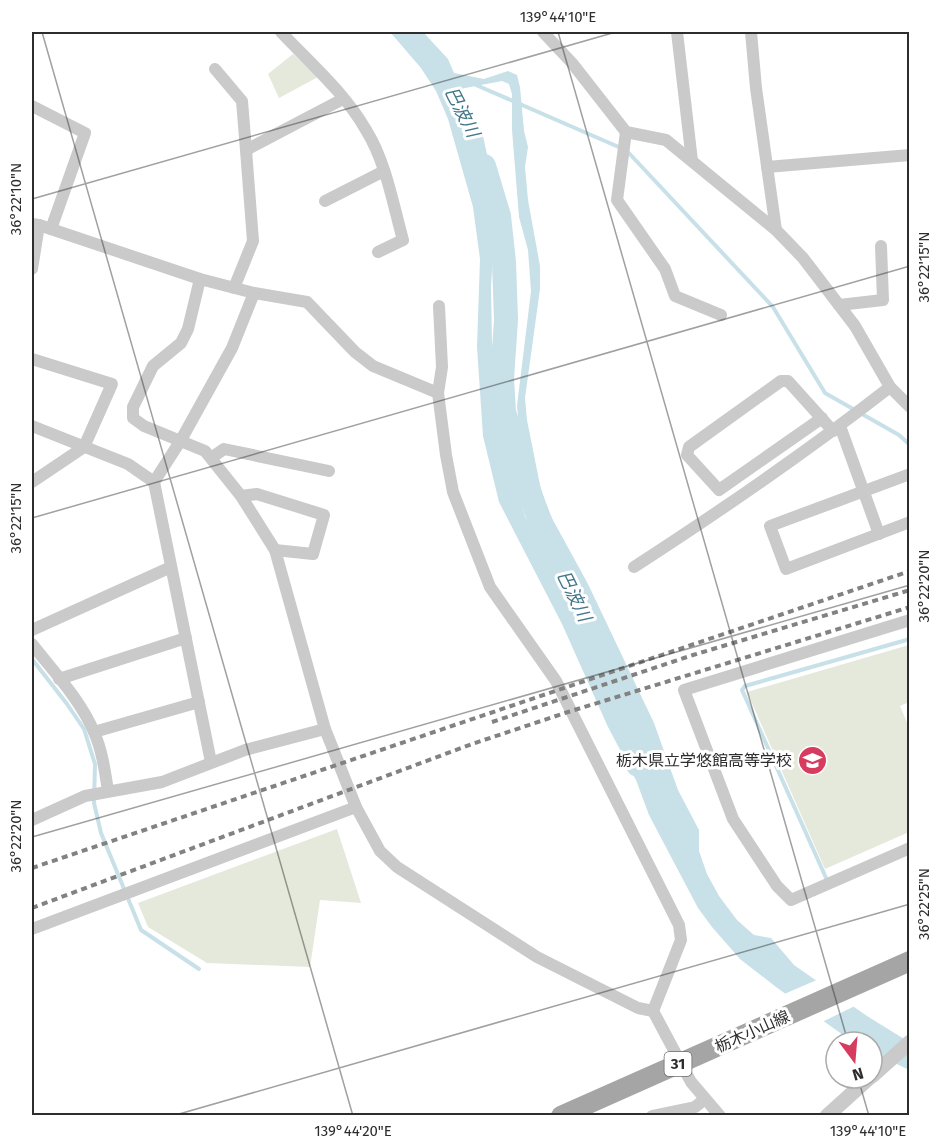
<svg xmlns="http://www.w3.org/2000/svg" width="941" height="1147" viewBox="0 0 941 1147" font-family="'Fira Sans','Noto Sans JP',sans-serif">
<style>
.green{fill:#e5e9db}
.water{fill:#c8e0e8;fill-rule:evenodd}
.pier{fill:#fff}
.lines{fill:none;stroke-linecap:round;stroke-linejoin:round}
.stream{stroke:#c8e0e8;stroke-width:4}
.river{stroke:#c8e0e8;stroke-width:24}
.minor{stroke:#cacaca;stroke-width:12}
.tertiary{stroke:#cacaca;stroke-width:15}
.primary{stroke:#a5a5a5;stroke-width:20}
.rail{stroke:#828282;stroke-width:4;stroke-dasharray:6 4.5;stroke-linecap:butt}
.ticks{fill:none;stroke:#2d2d2d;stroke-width:1.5;stroke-opacity:0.45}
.labels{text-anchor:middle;stroke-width:6;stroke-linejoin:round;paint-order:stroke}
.shield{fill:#fff;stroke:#6c6c6c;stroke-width:1.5}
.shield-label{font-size:15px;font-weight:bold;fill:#2d2d2d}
.poi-label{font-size:16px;fill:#2d2d2d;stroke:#fff;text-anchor:end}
.street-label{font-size:16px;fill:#2d2d2d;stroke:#fff}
.water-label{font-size:18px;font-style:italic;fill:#427788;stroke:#fff}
.neatline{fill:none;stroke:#2d2d2d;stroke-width:2}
.ticks-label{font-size:15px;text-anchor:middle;fill:#2d2d2d}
</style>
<rect width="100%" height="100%" fill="#fff"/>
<!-- green -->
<g class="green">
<path d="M293 54 318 77 279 98 268 74Z"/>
<path d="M909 645V702L900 706 909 727V832L825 869 747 692Z"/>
<path d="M337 829 361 903 320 900 310 967 207 963 148 927 138 903Z"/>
</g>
<!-- water -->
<path class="water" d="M390 32H423L448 59 454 73 484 79 508 71 517 75 520 87 524 131 528 147 525 167 528 200 540 266V289L525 398 527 420 540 485 548 511 588 584 654 723 678 790 699 830V851L707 874 719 896 737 920 754 935 771 938 794 965 867 1016 909 1042V1070L872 1052V1042H854L843 1035 776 987 740 959 712 927 698 908 649 815 636 780 608 727 562 624 499 502 483 436 477 347 480 259 473 207 448 119 436 91 421 68ZM502 81 509 84 512 94V130L519 217 528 250 531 291 517 406 522 460 547 534 591 617 638 725 651 763 627 726 565 593 525 516 508 459 497 407 495 363 492 343 491 286 495 226 492 177 483 136 460 89Z"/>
<!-- pier -->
<path class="pier" d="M819 979 857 1005 820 1023 782 995Z"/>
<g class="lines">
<!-- stream -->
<g class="stream">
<path d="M476 85 621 148"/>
<path d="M627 151 773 307 825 393 899 435 910 445"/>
<path d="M32 659 67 704 84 729 95 764 94 803 101 833 141 930 199 969"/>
<path d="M827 880 742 690 745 686 910 639"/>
</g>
<!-- river -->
<path class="river" d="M484 166 499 216 504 262 506 320 502 379 504 412 529 492 546 536 597 648 624 700 638 765"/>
<!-- minor -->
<g class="minor">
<path d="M281 32C310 63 345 93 366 130 386 162 393 204 403 240L378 252"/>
<path d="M543 32 572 63 626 132 666 140 776 230 803 258 855 326 890 387 910 407"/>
<path d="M677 32 692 161"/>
<path d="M751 32 756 88 776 230"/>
<path d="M215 69 242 101 246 150 253 241 234 288"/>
<path d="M32 106 85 133 51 229"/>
<path d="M626 132 617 200 665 269 675 296 721 315"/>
<path d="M246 150 343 99"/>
<path d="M767 167 910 155"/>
<path d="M325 201 384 171"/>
<path d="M32 224 39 225 200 279 254 293 307 302 355 352 373 366 438 393 446 455 453 492 490 587 556 681 679 925 681 940 653 1011"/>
<path d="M32 269 39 225"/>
<path d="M200 279 188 329 181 343 153 366 133 407V418L144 426 205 451 241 496 275 550 325 729 335 754 356 807 380 851 397 867 537 957 638 1008 653 1011 691 1082 720 1116"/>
<path d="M839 305 883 300 881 246"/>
<path d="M32 359 112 384 84 447 32 482"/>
<path d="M438 393 442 367 439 306"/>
<path d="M822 418 719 490 687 455 689 447 781 381H788L833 431"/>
<path d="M32 426 128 464 154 482 211 762"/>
<path d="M840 426 879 534"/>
<path d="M211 458 224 449 329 471"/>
<path d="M910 474 770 526 786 569 910 522"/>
<path d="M154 482 181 440 232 348 254 293"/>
<path d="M241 496 257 494 324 515 313 554 275 550"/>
<path d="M634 567C722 510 808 451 890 387"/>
<path d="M910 620 684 690 733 819 777 886 791 900 910 848"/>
<path d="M32 630 171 567"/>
<path d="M32 644C53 671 80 699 94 732 102 750 105 771 108 791"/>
<path d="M59 679 186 638"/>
<path d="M94 732 199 702"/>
<path d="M32 820 85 796 162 782 245 750 325 729"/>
<path d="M32 929 356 807"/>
<path d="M652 1116 695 1107 705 1099"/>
</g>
<!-- tertiary -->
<g class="tertiary">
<path d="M872 1076 910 1042"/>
<path d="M827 1116 869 1078"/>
</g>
<!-- primary -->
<path class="primary" d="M561 1116 910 961"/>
<!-- rail -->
<g class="rail">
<path d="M492 722 693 655 910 590"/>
<path d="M32 868 910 571"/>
<path d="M32 908 472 744 568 712 910 607"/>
</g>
</g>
<!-- ticks -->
<path class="ticks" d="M42 32 353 1116M558 32 848 1042M32 199 616 32M32 518 910 266M32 837 910 585M858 1078 869 1116M172 1116 910 904"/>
<!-- icons -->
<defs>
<symbol id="school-disc" viewBox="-11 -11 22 22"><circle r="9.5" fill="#d73c5e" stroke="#fff"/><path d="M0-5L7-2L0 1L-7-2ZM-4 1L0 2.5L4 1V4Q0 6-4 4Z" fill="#fff"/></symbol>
</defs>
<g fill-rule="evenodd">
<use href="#school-disc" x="796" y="744" width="33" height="33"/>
</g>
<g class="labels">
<!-- shield labels -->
<rect class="shield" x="664.5" y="1052" width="27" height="24" rx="4.5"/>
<g class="shield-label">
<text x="678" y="1069">31</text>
</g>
<!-- poi labels -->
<g class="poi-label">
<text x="792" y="766">栃木県立学悠館高等学校</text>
</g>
<!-- street labels -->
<g class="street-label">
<text transform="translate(752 1031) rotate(-24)" y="6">栃木小山線</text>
</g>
<!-- water labels -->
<g class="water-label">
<text transform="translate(462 112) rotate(63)" y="6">巴波川</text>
<text transform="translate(574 596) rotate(64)" y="6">巴波川</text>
</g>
</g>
<!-- border -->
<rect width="941" height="1147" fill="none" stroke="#ffffff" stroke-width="66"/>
<!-- north arrow -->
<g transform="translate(854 1060) rotate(164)"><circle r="28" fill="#ffffff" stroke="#ababab" stroke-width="1.5"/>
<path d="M0-4.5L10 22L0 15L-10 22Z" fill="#d73c5e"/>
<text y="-9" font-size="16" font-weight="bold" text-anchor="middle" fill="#2d2d2d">N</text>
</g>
<rect x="33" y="33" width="875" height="1081" class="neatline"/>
<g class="ticks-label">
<text x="558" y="22">139°44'10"E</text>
<text transform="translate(16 199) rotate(-90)" y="5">36°22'10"N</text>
<text transform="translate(924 267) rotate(-90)" y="5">36°22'15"N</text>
<text transform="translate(16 518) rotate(-90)" y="5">36°22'15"N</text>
<text transform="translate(924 586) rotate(-90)" y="5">36°22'20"N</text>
<text transform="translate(16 836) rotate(-90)" y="5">36°22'20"N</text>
<text transform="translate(924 904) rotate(-90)" y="5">36°22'25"N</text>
<text x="353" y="1136">139°44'20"E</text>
<text x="868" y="1136">139°44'10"E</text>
</g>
</svg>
